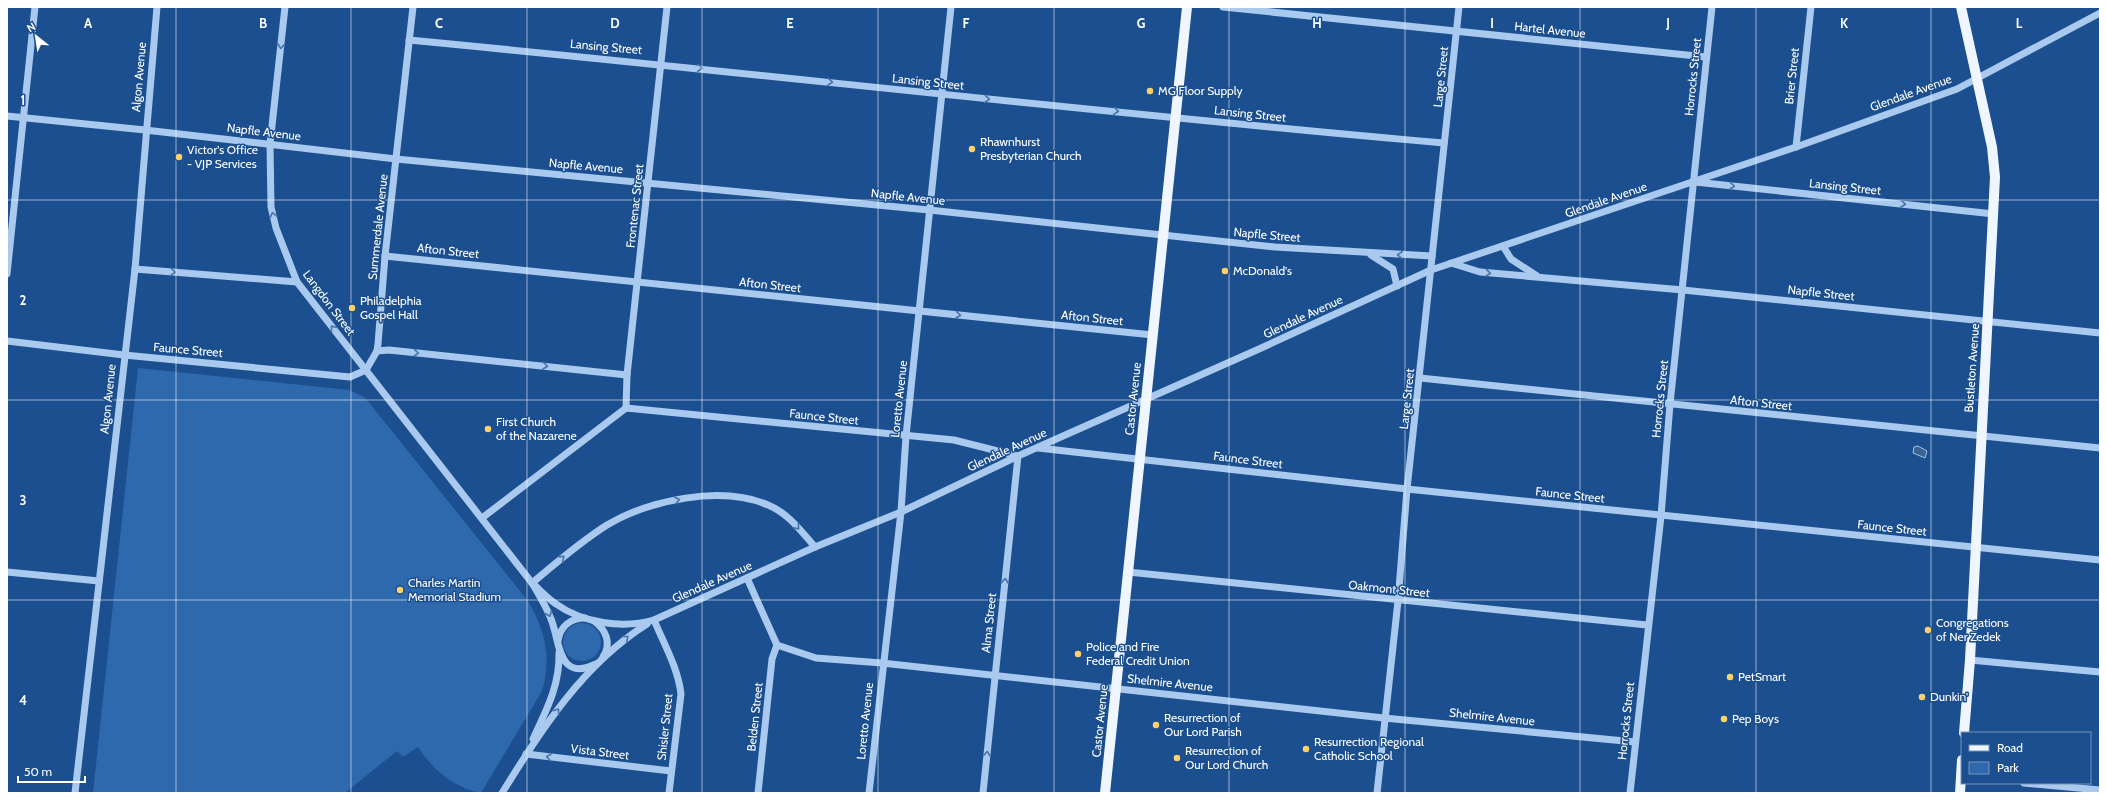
<svg xmlns="http://www.w3.org/2000/svg" width="2107" height="800" viewBox="0 0 2107 800" font-family="Cabin,sans-serif">
<style>
.green{fill:#2e69ad}
.water{fill:#3c6290;stroke:#9cc4f0}
.lines{fill:none;stroke-linecap:round;stroke-linejoin:round}
.minor{stroke:#a9c9ee;stroke-width:7}
.major{stroke:#f0f6ff;stroke-width:10}
.oneway{stroke:#4674ac}
.grid{fill:none;stroke:#fff;stroke-width:1;stroke-opacity:0.55}
.poi-dot{fill:#ffd166;stroke:#1b4f8f;stroke-width:1.5}
.labels{text-anchor:middle;stroke-width:3;stroke-linejoin:round;paint-order:stroke}
.street-label{font-size:12px;fill:#fff;stroke:#1b4f8f}
.poi-label{font-size:12px;fill:#fff;stroke:#1b4f8f;text-anchor:start}
.grid-label{font-size:13px;text-anchor:middle;font-weight:bold;fill:#fff;stroke:#1b4f8f;stroke-width:3;stroke-linejoin:round;paint-order:stroke}
</style>
<rect width="100%" height="100%" fill="#1b4f8f"/>
<!-- green -->
<g class="green">
<path d="M138 368 349 390 364 397 371 405 528 601C545 630 552 658 542 691L481 793C453 787 434 771 418 747L403 757 397 751 345 793H93Z"/>
<circle cx="582" cy="642" r="19"/>
</g>
<!-- water -->
<path class="water" d="M1918 446 1927 451 1925 458 1913 453 1914 447Z"/>
<g class="lines">
<!-- minor -->
<g class="minor">
<path d="M285 7 270 144 271 207 276 228 297 282 532 583C539 595 546 606 551 619 560 640 557 683 596 664"/>
<path d="M1223 7 1706 57"/>
<path d="M409 40C755 73 1099 113 1444 143"/>
<path d="M7 116 145 130 396 159 929 210 1275 247 1432 256"/>
<path d="M1796 147 1811 7"/>
<path d="M1695 182 1994 214"/>
<path d="M1503 246 1511 259 1537 276"/>
<path d="M1371 255 1393 269 1397 286"/>
<path d="M385 256 1153 335"/>
<path d="M1451 263 1480 272 1683 290 2100 333"/>
<path d="M135 269 297 282"/>
<path d="M7 274 35 7"/>
<path d="M7 341 124 355 350 377 366 370"/>
<path d="M377 351 389 350 627 375"/>
<path d="M366 370 377 351 378 344 385 256 413 7"/>
<path d="M1420 378 2100 448"/>
<path d="M626 408 954 440 1018 456 983 793"/>
<path d="M626 408 627 375 667 7"/>
<path d="M1038 448 1407 489 2100 560"/>
<path d="M482 518 626 408"/>
<path d="M7 572 99 581"/>
<path d="M1128 572 1647 625"/>
<path d="M747 578 777 645 816 658 882 663 1384 718 1635 742"/>
<path d="M532 583C540 590 547 598 556 604 583 623 622 629 654 620L815 547 901 512 1018 456 1259 349 1431 270 1796 147 1957 89 2100 13"/>
<path d="M532 583C556 563 580 542 607 525 649 500 721 485 768 505 788 513 801 531 815 547"/>
<path d="M654 620C664 644 678 668 681 694L669 793"/>
<path d="M594 621C606 630 612 643 603 657"/>
<path d="M558 641C560 626 571 618 585 618"/>
<path d="M1970 660 2100 672"/>
<path d="M533 739C546 711 560 685 559 653"/>
<path d="M526 754 671 771"/>
<path d="M2024 783 2100 790"/>
<path d="M75 793 135 269 157 7"/>
<path d="M502 793C542 729 582 665 647 624"/>
<path d="M758 793 772 659 777 645"/>
<path d="M869 793 901 512 906 436 951 7"/>
<path d="M1377 793 1398 601 1407 489 1459 7"/>
<path d="M1630 793 1661 516 1670 404 1712 7"/>
</g>
<!-- major -->
<g class="major">
<path d="M1961 7 1992 147 1995 177 1970 660 1964 733"/>
<path d="M1105 793 1187 7"/>
<path d="M1960 793 1962 760"/>
</g>
</g>
<!-- one-way arrows -->
<defs><path id="oneway-chevron" d="M-2-3.5L2.5 0L-2 3.5" fill="none" stroke-width="1.6" stroke-linecap="round" stroke-linejoin="round"/></defs>
<g class="oneway">
<use href="#oneway-chevron" transform="translate(281 46) rotate(96)"/>
<use href="#oneway-chevron" transform="translate(700 68) rotate(6)"/>
<use href="#oneway-chevron" transform="translate(830 82) rotate(6)"/>
<use href="#oneway-chevron" transform="translate(987 99) rotate(5)"/>
<use href="#oneway-chevron" transform="translate(1116 111) rotate(5)"/>
<use href="#oneway-chevron" transform="translate(1732 186) rotate(6)"/>
<use href="#oneway-chevron" transform="translate(1903 204) rotate(6)"/>
<use href="#oneway-chevron" transform="translate(273 215) rotate(-103)"/>
<use href="#oneway-chevron" transform="translate(1400 255) rotate(-178)"/>
<use href="#oneway-chevron" transform="translate(173 272) rotate(5)"/>
<use href="#oneway-chevron" transform="translate(1488 273) rotate(6)"/>
<use href="#oneway-chevron" transform="translate(958 315) rotate(6)"/>
<use href="#oneway-chevron" transform="translate(333 328) rotate(-128)"/>
<use href="#oneway-chevron" transform="translate(416 353) rotate(6)"/>
<use href="#oneway-chevron" transform="translate(545 366) rotate(6)"/>
<use href="#oneway-chevron" transform="translate(677 500) rotate(-13)"/>
<use href="#oneway-chevron" transform="translate(797 527) rotate(49)"/>
<use href="#oneway-chevron" transform="translate(562 558) rotate(-40)"/>
<use href="#oneway-chevron" transform="translate(1005 581) rotate(-84)"/>
<use href="#oneway-chevron" transform="translate(549 614) rotate(67)"/>
<use href="#oneway-chevron" transform="translate(626 638) rotate(-39)"/>
<use href="#oneway-chevron" transform="translate(557 711) rotate(-55)"/>
<use href="#oneway-chevron" transform="translate(987 754) rotate(-84)"/>
<use href="#oneway-chevron" transform="translate(549 757) rotate(-173)"/>
</g>
<!-- grid -->
<path class="grid" d="M176 7V793M351 7V793M527 7V793M702 7V793M878 7V793M1054 7V793M1229 7V793M1405 7V793M1580 7V793M1756 7V793M1931 7V793M7 200H2100M7 400H2100M7 600H2100"/>
<!-- markers -->
<g class="poi-dot">
<circle cx="1150" cy="91" r="4"/>
<circle cx="972" cy="149" r="4"/>
<circle cx="179" cy="157" r="4"/>
<circle cx="1225" cy="271" r="4"/>
<circle cx="352" cy="308" r="4"/>
<circle cx="488" cy="429" r="4"/>
<circle cx="400" cy="590" r="4"/>
<circle cx="1928" cy="630" r="4"/>
<circle cx="1078" cy="654" r="4"/>
<circle cx="1730" cy="677" r="4"/>
<circle cx="1922" cy="697" r="4"/>
<circle cx="1724" cy="719" r="4"/>
<circle cx="1156" cy="725" r="4"/>
<circle cx="1306" cy="749" r="4"/>
<circle cx="1177" cy="758" r="4"/>
</g>
<g class="labels">
<!-- street labels -->
<g class="street-label">
<text transform="translate(1550 30) rotate(6)" y="4">Hartel Avenue</text>
<text transform="translate(606 47) rotate(5)" y="4">Lansing Street</text>
<text transform="translate(1792 76) rotate(-84)" y="4">Brier Street</text>
<text transform="translate(139 77) rotate(-85)" y="4">Algon Avenue</text>
<text transform="translate(1441 77) rotate(-84)" y="4">Large Street</text>
<text transform="translate(1693 77) rotate(-84)" y="4">Horrocks Street</text>
<text transform="translate(928 82) rotate(6)" y="4">Lansing Street</text>
<text transform="translate(1911 93) rotate(-20)" y="4">Glendale Avenue</text>
<text transform="translate(1250 114) rotate(6)" y="4">Lansing Street</text>
<text transform="translate(264 132) rotate(7)" y="4">Napfle Avenue</text>
<text transform="translate(586 166) rotate(5)" y="4">Napfle Avenue</text>
<text transform="translate(1845 187) rotate(6)" y="4">Lansing Street</text>
<text transform="translate(908 197) rotate(6)" y="4">Napfle Avenue</text>
<text transform="translate(1606 200) rotate(-19)" y="4">Glendale Avenue</text>
<text transform="translate(635 206) rotate(-84)" y="4">Frontenac Street</text>
<text transform="translate(378 227) rotate(-84)" y="4">Summerdale Avenue</text>
<text transform="translate(1267 235) rotate(5)" y="4">Napfle Street</text>
<text transform="translate(448 251) rotate(6)" y="4">Afton Street</text>
<text transform="translate(770 285) rotate(6)" y="4">Afton Street</text>
<text transform="translate(1821 293) rotate(6)" y="4">Napfle Street</text>
<text transform="translate(329 303) rotate(53)" y="4">Langdon Street</text>
<text transform="translate(1303 317) rotate(-25)" y="4">Glendale Avenue</text>
<text transform="translate(1092 318) rotate(6)" y="4">Afton Street</text>
<text transform="translate(188 350) rotate(5)" y="4">Faunce Street</text>
<text transform="translate(1972 368) rotate(-86)" y="4">Bustleton Avenue</text>
<text transform="translate(108 399) rotate(-84)" y="4">Algon Avenue</text>
<text transform="translate(899 399) rotate(-84)" y="4">Loretto Avenue</text>
<text transform="translate(1133 399) rotate(-84)" y="4">Castor Avenue</text>
<text transform="translate(1407 399) rotate(-84)" y="4">Large Street</text>
<text transform="translate(1660 399) rotate(-84)" y="4">Horrocks Street</text>
<text transform="translate(1761 403) rotate(6)" y="4">Afton Street</text>
<text transform="translate(824 417) rotate(6)" y="4">Faunce Street</text>
<text transform="translate(1007 450) rotate(-25)" y="4">Glendale Avenue</text>
<text transform="translate(1248 460) rotate(7)" y="4">Faunce Street</text>
<text transform="translate(1570 495) rotate(6)" y="4">Faunce Street</text>
<text transform="translate(1892 528) rotate(6)" y="4">Faunce Street</text>
<text transform="translate(712 582) rotate(-24)" y="4">Glendale Avenue</text>
<text transform="translate(1389 589) rotate(6)" y="4">Oakmont Street</text>
<text transform="translate(989 623) rotate(-84)" y="4">Alma Street</text>
<text transform="translate(1170 683) rotate(6)" y="4">Shelmire Avenue</text>
<text transform="translate(755 717) rotate(-84)" y="4">Belden Street</text>
<text transform="translate(1492 717) rotate(6)" y="4">Shelmire Avenue</text>
<text transform="translate(865 721) rotate(-84)" y="4">Loretto Avenue</text>
<text transform="translate(1100 721) rotate(-84)" y="4">Castor Avenue</text>
<text transform="translate(1626 721) rotate(-84)" y="4">Horrocks Street</text>
<text transform="translate(665 727) rotate(-84)" y="4">Shisler Street</text>
<text transform="translate(600 752) rotate(7)" y="4">Vista Street</text>
</g>
<!-- poi labels -->
<g class="poi-label">
<text x="1158" y="95">MG Floor Supply</text>
<text x="980" y="146">Rhawnhurst<tspan x="980" dy="14">Presbyterian Church</tspan></text>
<text x="187" y="154">Victor's Office<tspan x="187" dy="14">- VJP Services</tspan></text>
<text x="1233" y="275">McDonald's</text>
<text x="360" y="305">Philadelphia<tspan x="360" dy="14">Gospel Hall</tspan></text>
<text x="496" y="426">First Church<tspan x="496" dy="14">of the Nazarene</tspan></text>
<text x="408" y="587">Charles Martin<tspan x="408" dy="14">Memorial Stadium</tspan></text>
<text x="1936" y="627">Congregations<tspan x="1936" dy="14">of Ner Zedek</tspan></text>
<text x="1086" y="651">Police and Fire<tspan x="1086" dy="14">Federal Credit Union</tspan></text>
<text x="1738" y="681">PetSmart</text>
<text x="1930" y="701">Dunkin'</text>
<text x="1164" y="722">Resurrection of<tspan x="1164" dy="14">Our Lord Parish</tspan></text>
<text x="1732" y="723">Pep Boys</text>
<text x="1314" y="746">Resurrection Regional<tspan x="1314" dy="14">Catholic School</tspan></text>
<text x="1185" y="755">Resurrection of<tspan x="1185" dy="14">Our Lord Church</tspan></text>
</g>
</g>
<g class="grid-label">
<text x="88" y="28">A</text>
<text x="263" y="28">B</text>
<text x="439" y="28">C</text>
<text x="615" y="28">D</text>
<text x="790" y="28">E</text>
<text x="966" y="28">F</text>
<text x="1141" y="28">G</text>
<text x="1317" y="28">H</text>
<text x="1492" y="28">I</text>
<text x="1668" y="28">J</text>
<text x="1844" y="28">K</text>
<text x="2019" y="28">L</text>
<text x="23" y="105">1</text>
<text x="23" y="305">2</text>
<text x="23" y="505">3</text>
<text x="23" y="705">4</text>
</g>
<!-- border -->
<rect width="2107" height="800" fill="none" stroke="#ffffff" stroke-width="16"/>
<!-- legend -->
<rect x="1961" y="732" width="130" height="52" fill="#1b4f8f" stroke="#7695bc"/>
<rect x="1969" y="745" width="20" height="6" fill="#f0f6ff" stroke="#7695bc"/>
<text x="1997" y="752" font-size="12" fill="#ffffff">Road</text>
<rect x="1969" y="762" width="20" height="12" fill="#2e69ad" stroke="#7695bc"/>
<text x="1997" y="772" font-size="12" fill="#ffffff">Park</text>
<!-- north arrow -->
<g transform="translate(36 36) rotate(330)" stroke="#1b4f8f" stroke-width="3" paint-order="stroke">
<path d="M0-3L7 15L0 10L-7 15Z" fill="#ffffff"/>
<text y="-6" font-size="11" font-weight="bold" text-anchor="middle" fill="#ffffff">N</text>
</g>
<!-- scale -->
<path d="M18 776v6h67v-6" fill="none" stroke="#ffffff" stroke-width="2"/>
<text x="24" y="776" font-size="12" fill="#ffffff" stroke="#1b4f8f" stroke-width="3" paint-order="stroke">50 m</text>
</svg>
